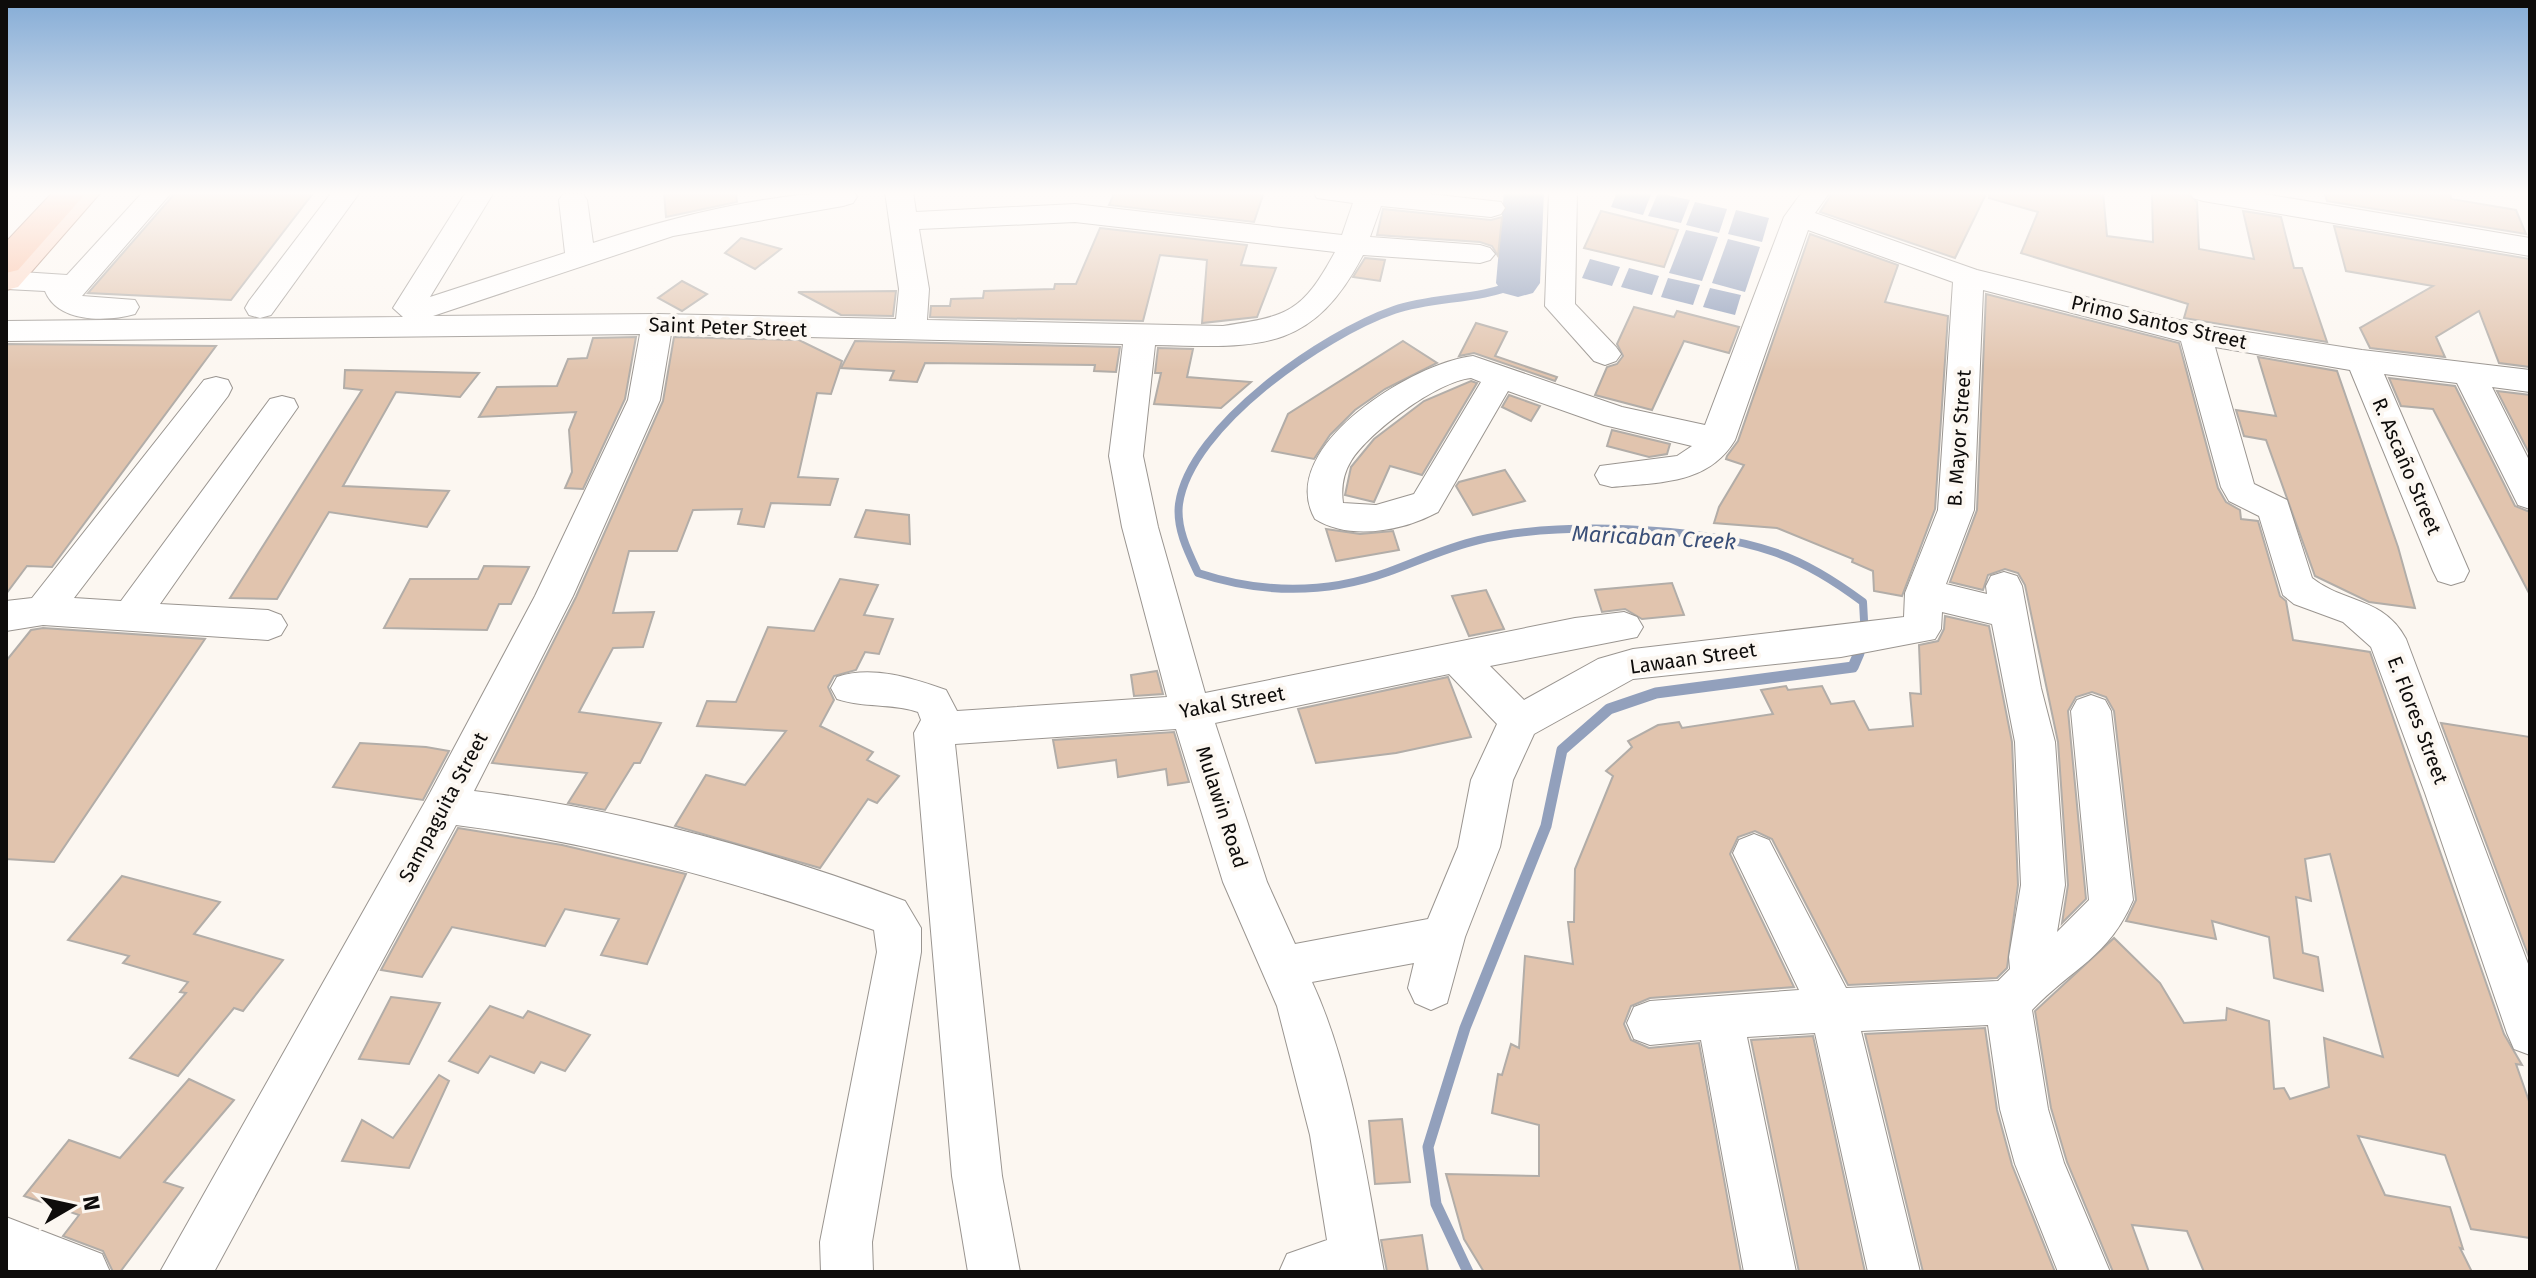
<svg xmlns="http://www.w3.org/2000/svg" width="2536" height="1278" viewBox="0 0 2536 1278" font-family="'Fira Sans',sans-serif">
<style>
.water{fill:#92a0bc}
.lines{fill:none;stroke-linecap:round;stroke-linejoin:round}
.stream-far1{stroke:#92a0bc;stroke-width:8}
.stream{stroke:#92a0bc;stroke-width:11}
.river{fill:#92a0bc;fill-rule:evenodd}
.building{fill:#e1c4ae;stroke:#b2ada8;stroke-width:2}
.minor-casing{stroke:#9a9590;stroke-width:2}
.major-casing{stroke:#a77e6b;stroke-width:2}
.highway-casing{stroke:#a77e6b;stroke-width:2}
.minor{fill:#fff;fill-rule:evenodd}
.major{fill:#fcd7c5;fill-rule:evenodd}
.highway{fill:#fabc9e;fill-rule:evenodd}
.labels{text-anchor:middle;stroke-width:8;stroke-linejoin:round;paint-order:stroke}
.street-label{font-size:20px;fill:#0e0c0b;stroke:#fcf7f1}
.water-label{font-size:22px;font-style:italic;fill:#3a4f78;stroke:#fcf7f1}
</style>
<rect width="100%" height="100%" fill="#fcf7f1"/>
<!-- water -->
<g class="water">
<path d="M1617 192H1652L1643 215 1611 207Z"/>
<path d="M1658 193 1690 200 1681 223 1648 216Z"/>
<path d="M1695 202 1727 209 1719 233 1686 225Z"/>
<path d="M1736 210 1769 218 1762 242 1728 234Z"/>
<path d="M1686 230 1718 237 1702 281 1669 273Z"/>
<path d="M1728 239 1760 247 1745 292 1712 283Z"/>
<path d="M1590 259 1620 267 1612 286 1582 278Z"/>
<path d="M1629 268 1659 276 1652 295 1621 287Z"/>
<path d="M1668 278 1700 285 1693 305 1661 297Z"/>
<path d="M1710 288 1741 295 1735 315 1703 307Z"/>
</g>
<g class="lines">
<!-- stream-far1 -->
<path class="stream-far1" d="M1518 283C1478 301 1435 296 1394 310 1324 334 1190 426 1179 504 1176 528 1188 552 1198 573 1262 594 1324 595 1388 572 1418 561 1448 547 1479 540 1558 521 1697 526 1774 552 1807 563 1835 581 1863 602L1865 639 1858 655"/>
<!-- stream -->
<path class="stream" d="M1468 1272 1436 1204 1428 1147 1465 1028 1546 826 1562 750 1609 709 1656 693 1853 667 1859 653"/>
<!-- river -->
<path class="river" d="M1504 192H1544L1540 283 1533 293 1518 297 1503 293 1496 283Z"/>
</g>
<!-- building -->
<g class="building">
<path d="M176 192H314L231 300 88 293Z"/>
<path d="M664 192H736L737 202 666 217Z"/>
<path d="M1115 192H1252L1263 195 1254 222 1109 205Z"/>
<path d="M1833 192H1987L1955 258 1820 212Z"/>
<path d="M1990 192H2103L2107 236 2153 242 2152 192H2186L2197 202 2199 249 2254 259 2243 211 2281 217 2294 268H2302L2327 342 2184 318 2188 304 2021 253 2038 212 1989 198Z"/>
<path d="M2324 192H2450L2451 199 2516 210 2526 234 2327 201Z"/>
<path d="M1383 209 1491 220 1502 217 1498 256 1492 246 1480 242 1377 235Z"/>
<path d="M1601 211 1678 230 1664 267 1584 248Z"/>
<path d="M2334 226 2530 259V367L2499 363 2479 311 2436 337 2445 357 2370 348 2360 328 2433 286 2346 271Z"/>
<path d="M1100 228 1247 245 1241 265 1276 268 1257 317 1202 323 1207 260 1160 255 1143 321 930 317 931 306H950L951 299 983 298 984 291 1054 289 1055 284H1076Z"/>
<path d="M1810 234 1898 265 1885 302 1948 316 1935 509 1902 596 1874 591 1873 571 1852 562 1853 559 1777 528 1714 523 1719 507 1744 465 1726 459 1727 456 1738 441Z"/>
<path d="M741 238 781 249 755 269 725 253Z"/>
<path d="M1365 258 1385 260 1380 281 1353 277Z"/>
<path d="M682 281 707 294 682 311 658 298Z"/>
<path d="M896 291 893 316 841 315 798 292Z"/>
<path d="M1986 294 2179 343 2218 488 2226 502 2240 510 2241 519 2258 521 2280 596 2286 601 2293 640 2370 652 2504 1034 2522 1065 2516 1064 2530 1104V1238L2471 1229 2445 1155 2358 1136 2385 1195 2450 1207 2463 1249 2460 1248 2472 1272H2204L2187 1231 2132 1225 2149 1272H2113L2067 1162 2051 1108 2035 1011 2114 938 2160 983 2184 1023 2226 1020 2227 1008 2269 1021 2274 1089 2284 1088 2290 1099 2329 1087 2324 1038 2383 1057 2330 854 2305 859 2311 901 2296 897 2303 953 2318 957 2323 991 2274 978 2269 937 2212 921 2216 939 2126 921 2136 900 2114 711 2106 697 2092 692 2076 697 2068 711 2086 899 2062 923 2068 885 2058 742 2025 585 2018 573 2005 569 1988 575 1983 590 1950 582 1977 510Z"/>
<path d="M1634 307 1674 317 1677 311 1739 327 1729 353 1684 341 1652 410 1595 395 1607 367 1617 364 1623 356 1617 344Z"/>
<path d="M1476 323 1507 332 1495 356 1557 377 1555 381 1474 353 1459 356Z"/>
<path d="M636 337 625 399 583 489 565 488 572 472 569 430 576 412 479 417 497 387 557 386 568 359 587 358 593 338Z"/>
<path d="M674 337 799 340 842 361 831 394 817 393 798 477 838 479 830 505 771 503 764 527 738 524 742 509 693 510 677 551H629L613 613 654 612 643 647 613 648 579 712 661 723 640 763H634L605 810 568 803 587 773 492 763 576 597 663 401Z"/>
<path d="M855 341 1120 347 1116 372 1094 371 1095 365 925 363 917 382 890 380 894 371 841 368Z"/>
<path d="M1403 341 1437 363 1385 389 1355 410 1330 435 1314 459 1272 451 1288 414Z"/>
<path d="M6 344 216 346 52 567 27 566 6 594Z"/>
<path d="M1158 348 1193 349 1187 377 1251 382 1221 408 1154 404 1161 373H1155Z"/>
<path d="M2258 357 2337 371 2398 547 2415 608 2369 602 2315 576 2266 440 2244 436 2236 410 2276 416Z"/>
<path d="M345 370 479 373 460 397 396 392 343 486 449 491 427 527 329 512 277 599 230 598 362 390 344 388Z"/>
<path d="M2389 378 2455 386 2515 506 2530 512V595L2433 409 2401 406Z"/>
<path d="M1471 381 1477 383 1422 475 1390 466 1374 502 1345 495 1351 467 1374 439 1424 401Z"/>
<path d="M2497 391 2530 395V455Z"/>
<path d="M1509 395 1540 406 1531 421 1502 407Z"/>
<path d="M1612 430 1670 444 1667 454 1649 457 1607 446Z"/>
<path d="M1505 470 1525 501 1473 515 1456 486 1459 482Z"/>
<path d="M866 510 909 515 910 544 855 537Z"/>
<path d="M1326 529 1360 534 1393 531 1399 550 1336 561Z"/>
<path d="M484 566 529 567 511 604H499L487 630 384 628 410 579H478Z"/>
<path d="M840 579 878 585 864 615 893 619 879 654 865 652 856 670 834 676 828 687 834 700 820 726 873 752 867 760 899 776 877 803 868 799 820 868 675 826 706 775 745 785 786 731 697 726 707 701 736 702 768 627 814 631Z"/>
<path d="M1672 583 1684 615 1642 619 1625 609 1602 612 1595 590Z"/>
<path d="M1486 590 1504 629 1469 636 1452 596Z"/>
<path d="M1945 616 1989 626 2012 742 2018 885 2007 968 1997 978 1848 985 1772 839 1755 831 1738 837 1730 854 1794 987 1650 998 1631 1006 1624 1024 1631 1040 1649 1048 1699 1043 1741 1272H1484L1464 1239 1446 1174 1539 1176V1125L1492 1113 1498 1074 1502 1075 1511 1044 1519 1048 1525 956 1573 964 1568 922H1574L1575 869 1613 776 1606 771 1632 747 1628 741 1658 725 1679 722 1682 728 1773 714 1761 690 1786 686 1788 690 1822 686 1831 704 1854 701 1869 730 1913 726 1910 693 1921 694 1919 645 1938 641 1944 629Z"/>
<path d="M43 628 205 639 54 862 6 859V661L31 630Z"/>
<path d="M1157 671 1163 694 1134 696 1131 675Z"/>
<path d="M1448 677 1471 737 1396 753 1316 763 1298 709Z"/>
<path d="M2441 723 2530 737V960Z"/>
<path d="M1174 732 1189 782 1168 785 1166 769 1118 777 1116 760 1058 768 1053 740Z"/>
<path d="M360 743 426 747 449 751 423 800 333 787Z"/>
<path d="M458 828 562 845 686 874 647 964 601 955 619 919 565 909 545 946 452 927 422 977 381 970Z"/>
<path d="M122 876 220 902 194 934 283 960 243 1011 234 1008 178 1076 130 1058 186 993 180 992 188 982 123 963 129 956 68 940Z"/>
<path d="M391 997 440 1003 409 1064 359 1059Z"/>
<path d="M490 1006 523 1018 528 1011 590 1035 565 1071 541 1062 534 1073 490 1056 478 1073 449 1061Z"/>
<path d="M1985 1028 1997 1110 2012 1165 2055 1272H1923L1865 1034Z"/>
<path d="M1813 1036 1865 1272H1799L1751 1040Z"/>
<path d="M439 1075 449 1081 409 1168 342 1161 362 1120 393 1138Z"/>
<path d="M189 1079 234 1100 164 1182 183 1188 120 1272H113L103 1251 63 1236 79 1215 24 1196 69 1140 120 1158Z"/>
<path d="M1402 1119 1410 1182 1375 1184 1369 1121Z"/>
<path d="M1422 1235 1428 1272H1387L1381 1240Z"/>
</g>
<g class="lines">
<defs>
<g id="minor">
<path d="M143 192H172L82 296 135 300 139 307 135 314C106 322 58 323 45 291L6 289V271L67 275Z"/>
<path d="M332 192H360L271 315 260 318 249 315 245 308 249 301Z"/>
<path d="M466 192H494L430 297 565 253 559 200 563 194H583L587 200 593 243C671 217 771 192 854 192L857 197 853 203 843 206 673 236 433 316 657 314 896 319 899 289 885 192H913L916 212 1075 204 1342 235 1353 203 1317 198 1313 192H1412L1501 202 1505 208 1501 214 1491 217 1381 206 1370 237 1480 245 1490 248 1495 254 1490 260 1480 263 1363 255C1311 355 1256 347 1155 345L1143 456 1158 527 1205 693 1575 618 1624 612 1637 617 1643 627 1637 637 1490 666 1524 700 1598 659 1633 649 1904 617 1905 593 1938 510 1953 282 1808 230 1735 440C1708 485 1659 482 1612 487L1600 484 1595 475 1600 466 1677 456 1692 446 1604 425 1508 391 1438 512C1403 531 1350 541 1315 519 1274 447 1415 362 1473 356L1622 407 1705 425 1784 217 1802 192H1830L1815 213 1977 270 2195 324 2362 350 2530 370V392L2492 387 2530 462V509L2518 505 2457 383 2384 374 2469 571 2464 581 2451 585 2438 581 2433 571 2350 370 2215 347 2254 484 2287 500 2312 578C2343 603 2384 597 2406 639L2530 969V1055L2514 1049 2507 1033 2425 793 2371 647 2343 622 2294 604 2283 595 2259 516 2229 501 2221 487 2181 341 1983 290 1974 510 1946 584 1987 594 1986 586 1991 576 2004 572 2017 576 2022 586 2041 688 2055 742 2065 885 2057 932 2089 900 2071 711 2077 700 2091 695 2105 700 2111 711 2133 900C2109 957 2072 968 2032 1010L2048 1109 2064 1163 2110 1272H2058L2015 1164 2000 1109 1988 1025 1861 1031 1920 1272H1868L1815 1033 1747 1037 1796 1272H1744L1701 1040 1650 1045 1634 1039 1627 1023 1634 1007 1650 1001 1799 990 1733 853 1739 840 1754 834 1769 840 1846 988 1998 981 2010 969 2009 957 2021 885 2015 742 1992 624 1942 612 1941 629 1935 639 1841 657 1633 679 1534 734 1513 780 1500 847 1465 937 1447 1003 1431 1010 1415 1003 1408 988 1414 963 1312 982C1352 1068 1367 1180 1384 1272H1279L1287 1254 1327 1240 1310 1135 1277 1006 1223 882 1176 729 955 744 1002 1176 1020 1272H968L952 1176 914 733 921 720 918 712C892 703 863 708 837 699L831 688 837 677C872 665 912 678 946 690L957 711 1167 697 1122 527 1109 456 1123 344 671 334 660 400 573 596 474 791C620 809 767 849 905 901L921 928V952L872 1242 873 1272H821L820 1242 877 952 874 930C737 882 600 843 456 825L214 1272H160L430 793 535 596 628 400 640 334 6 341V321L403 317 393 308ZM1075 222 1335 252C1302 313 1288 316 1223 326L927 320 929 289 919 229ZM1471 378 1481 382 1414 494 1376 505 1343 503C1341 488 1343 474 1351 461 1369 432 1436 382 1471 378ZM1449 674 1497 724 1471 780 1458 847 1428 919 1295 944 1267 882 1215 723Z"/>
<path d="M1549 192H1577L1575 304 1616 347 1621 354 1616 361 1605 365 1594 361 1545 306Z"/>
<path d="M2189 192H2252L2530 238V256L2203 201 2193 198Z"/>
<path d="M216 377 228 380 232 388 228 396 74 598 121 601 270 399 282 396 294 399 298 407 160 604 268 610 281 615 287 625 281 635 268 640 43 625 6 631V601L32 598 204 380Z"/>
<path d="M6 1217 102 1254 110 1272H15L6 1269Z"/>
</g>
<path id="major" d="M67 192H101L18 287 6 290V258Z"/>
<path id="highway" d="M53 192H87L18 270 6 273V242Z"/>
</defs>
<!-- minor casing -->
<use href="#minor" class="minor-casing"/>
<!-- major casing -->
<use href="#major" class="major-casing"/>
<!-- highway casing -->
<use href="#highway" class="highway-casing"/>
<!-- minor -->
<use href="#minor" class="minor"/>
<!-- major -->
<use href="#major" class="major"/>
<!-- highway -->
<use href="#highway" class="highway"/>
</g>
<!-- sky -->
<linearGradient id="sky" x2="0" y2="1"><stop stop-color="#85acd6"/><stop offset="0.52" stop-color="#fefbf9"/><stop offset="1" stop-color="#fefbf9" stop-opacity="0"/></linearGradient>
<rect width="2536" height="371" fill="url(#sky)"/>
<g class="labels">
<!-- street labels -->
<g class="street-label">
<text transform="translate(2159 322) rotate(13)" y="7">Primo Santos Street</text>
<text transform="translate(728 327) rotate(2)" y="7">Saint Peter Street</text>
<text transform="translate(1959 438) rotate(-86)" y="7">B. Mayor Street</text>
<text transform="translate(2407 466) rotate(67)" y="7">R. Ascaño Street</text>
<text transform="translate(1693 658) rotate(-8)" y="7">Lawaan Street</text>
<text transform="translate(1232 702) rotate(-10)" y="7">Yakal Street</text>
<text transform="translate(2418 720) rotate(69)" y="7">E. Flores Street</text>
<text transform="translate(443 807) rotate(-62)" y="7">Sampaguita Street</text>
<text transform="translate(1222 807) rotate(72)" y="7">Mulawin Road</text>
</g>
<!-- water labels -->
<g class="water-label">
<text transform="translate(1654 537) rotate(3)" y="8">Maricaban Creek</text>
</g>
</g>
<!-- border -->
<rect width="2536" height="1278" fill="none" stroke="#0e0c0b" stroke-width="16"/>
<!-- north arrow -->
<g transform="translate(72 1206) rotate(81)" stroke="#fcf7f1" stroke-width="6" paint-order="stroke">
<path d="M0-6L14 30L0 20L-14 30Z" fill="#0e0c0b"/>
<text y="-12" font-size="22" font-weight="bold" text-anchor="middle" fill="#0e0c0b">N</text>
</g>
</svg>
